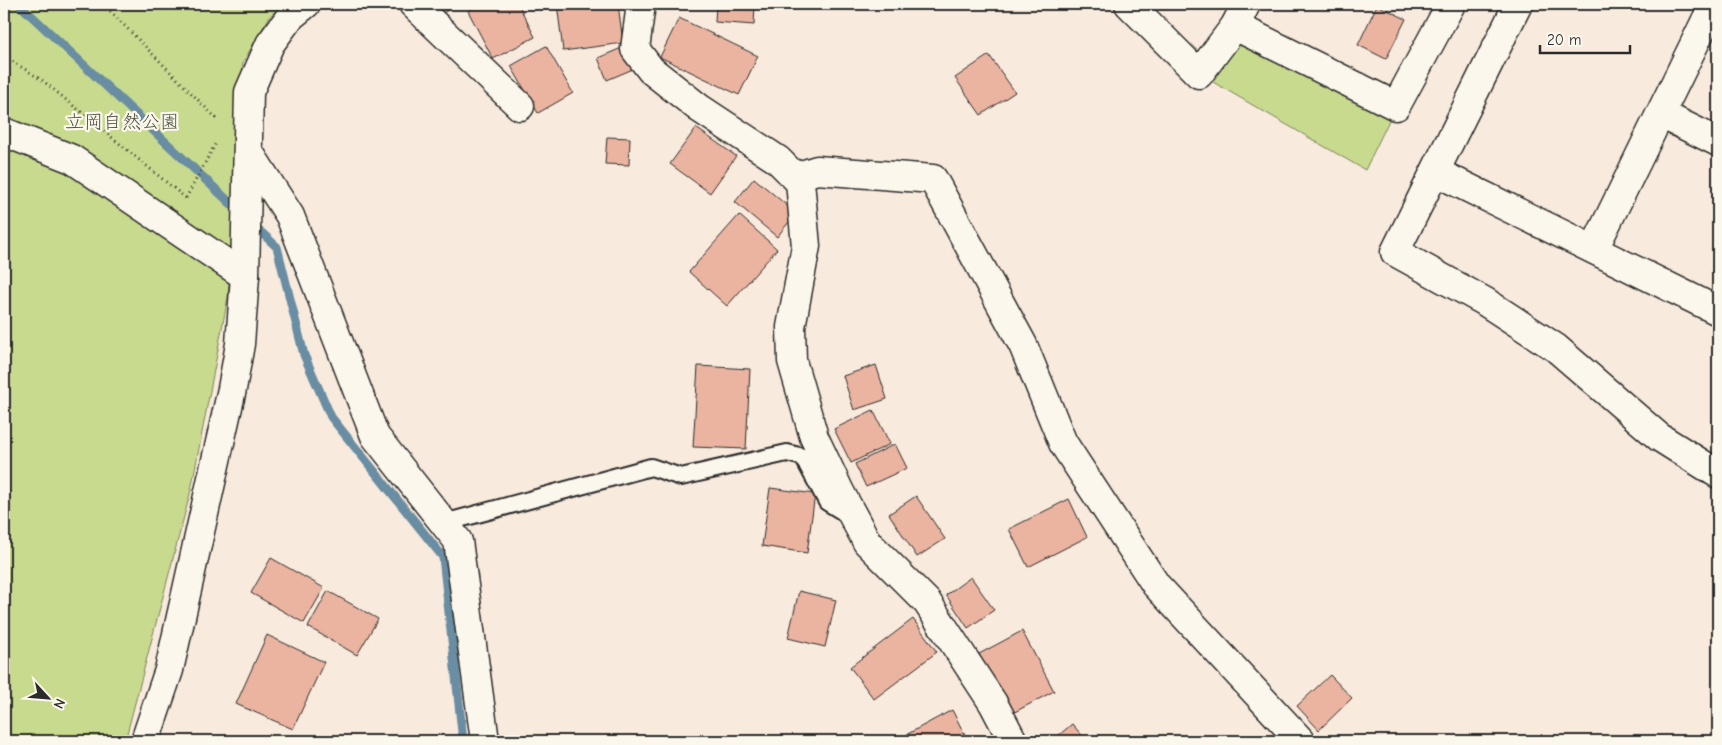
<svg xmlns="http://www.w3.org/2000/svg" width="1722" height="745" viewBox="0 0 1722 745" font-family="'Comic Neue','Klee One',sans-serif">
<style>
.green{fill:#c8da8e;stroke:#7a825c}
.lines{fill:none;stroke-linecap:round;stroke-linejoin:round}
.stream{stroke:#698da2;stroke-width:9}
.building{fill:#ebb4a0;stroke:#2b2b2b}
.lane-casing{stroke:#2b2b2b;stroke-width:20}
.street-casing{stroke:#2b2b2b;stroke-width:31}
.secondary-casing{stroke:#2b2b2b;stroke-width:31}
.path{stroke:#2b2b2b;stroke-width:3;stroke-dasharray:1 4;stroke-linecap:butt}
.lane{stroke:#fbf7ec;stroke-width:16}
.street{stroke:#fbf7ec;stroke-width:28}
.secondary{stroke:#fbf7ec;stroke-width:28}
.labels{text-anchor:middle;stroke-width:4.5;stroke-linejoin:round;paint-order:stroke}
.park-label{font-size:19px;fill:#525744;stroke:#fbf7ec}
</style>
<rect width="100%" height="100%" fill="#f8eadd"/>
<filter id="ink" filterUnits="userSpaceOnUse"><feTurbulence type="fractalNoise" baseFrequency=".02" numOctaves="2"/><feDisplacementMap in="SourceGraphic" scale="10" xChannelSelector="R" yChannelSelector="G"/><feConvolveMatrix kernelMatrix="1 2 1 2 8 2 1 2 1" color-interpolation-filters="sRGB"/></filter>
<g filter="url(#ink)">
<!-- green -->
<g class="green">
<path d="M4 4H285L270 16 243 62 228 297 191 490 125 741H4Z"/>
<path d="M1235 26 1396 106 1365 170 1199 74Z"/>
</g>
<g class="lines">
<!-- stream -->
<g class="stream">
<path d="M19 4 242 214"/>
<path d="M251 223 277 247 304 355 331 417 443 557 463 741"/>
</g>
</g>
<!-- building -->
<g class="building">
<path d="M434 4H456L442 14Z"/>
<path d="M482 4H518L535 37 493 59 468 11Z"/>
<path d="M557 4H618L623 43 563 51Z"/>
<path d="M716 4H755L754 25 715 22Z"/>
<path d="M1377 5 1406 19 1386 59 1358 45Z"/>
<path d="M679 18 758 56 739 95 660 57Z"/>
<path d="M546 46 573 93 538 113 511 66Z"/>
<path d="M624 47 633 69 607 80 598 58Z"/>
<path d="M989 55 1015 92 981 115 955 78Z"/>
<path d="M696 128 736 156 710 193 670 164Z"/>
<path d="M607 137 630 138 629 165 605 164Z"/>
<path d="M754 178 796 213 777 237 735 202Z"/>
<path d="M739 215 777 249 727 306 689 272Z"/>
<path d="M876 365 887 399 854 410 843 376Z"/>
<path d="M698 366 750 369 746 449 693 447Z"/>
<path d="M873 410 890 444 851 463 834 429Z"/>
<path d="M895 444 907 468 866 487 855 464Z"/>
<path d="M770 488 815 494 807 553 762 546Z"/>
<path d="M916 496 945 539 917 557 889 514Z"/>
<path d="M1069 499 1087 537 1028 567 1009 529Z"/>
<path d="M271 558 324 588 304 623 251 593Z"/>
<path d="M971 577 994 610 968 628 946 595Z"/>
<path d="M328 591 378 619 357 655 308 627Z"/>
<path d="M799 591 836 600 825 647 788 638Z"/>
<path d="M913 619 937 652 874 699 850 667Z"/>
<path d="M1022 631 1054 691 1011 714 979 654Z"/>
<path d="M267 635 324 662 293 729 236 704Z"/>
<path d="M1330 675 1352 698 1319 730 1297 706Z"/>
<path d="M952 710 968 741H907L904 736Z"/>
<path d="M1072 724 1087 741H1052Z"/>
</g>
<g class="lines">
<defs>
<path id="lane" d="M444 523 651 467 681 477 787 453 803 457 827 502 850 516"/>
<g id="street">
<path d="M413 4 520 106"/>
<path d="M641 4 635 49 651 70 699 108 778 160 800 182 806 246 791 327 792 361 814 437 840 492 867 542 927 602 993 703 1013 741"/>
<path d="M1129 4 1199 74 1235 26 1246 4"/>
<path d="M1518 4 1395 252 1484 301 1556 348 1659 437 1718 474"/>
<path d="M1235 26 1396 106 1451 4"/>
<path d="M1661 114 1718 142"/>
<path d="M4 132 72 159 245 276"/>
<path d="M249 152 290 216 375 436 458 541 485 741"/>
<path d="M1436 172 1718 311"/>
<path d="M795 177 817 170 933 179 1023 345 1063 443 1156 585 1301 741"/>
</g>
<g id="secondary">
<path d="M1594 249 1714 4"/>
<path d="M145 741 169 670 232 389 240 344 245 276 249 92 270 44 290 17 306 4"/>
</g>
</defs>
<!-- lane casing -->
<use href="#lane" class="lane-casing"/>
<!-- street casing -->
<use href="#street" class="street-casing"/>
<!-- secondary casing -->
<use href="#secondary" class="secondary-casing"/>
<!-- path -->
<g class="path">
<path d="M103 4 219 121"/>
<path d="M4 56 42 80 188 200"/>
<path d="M186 198 217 141"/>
</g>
<!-- lane -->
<use href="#lane" class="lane"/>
<!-- street -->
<use href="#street" class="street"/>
<!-- secondary -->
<use href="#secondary" class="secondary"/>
</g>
</g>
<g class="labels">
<!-- park labels -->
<g class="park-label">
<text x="122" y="128">立岡自然公園</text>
</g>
</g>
<!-- margin -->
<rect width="1722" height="745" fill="none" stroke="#fbf7ec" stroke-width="20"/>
<rect x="10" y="10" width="1702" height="725" fill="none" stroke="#2b2b2b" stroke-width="2" filter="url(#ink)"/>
<!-- north arrow -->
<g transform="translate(48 698) rotate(116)" stroke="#fbf7ec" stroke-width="4" paint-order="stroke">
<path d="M0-4L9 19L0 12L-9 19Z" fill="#2b2b2b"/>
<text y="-8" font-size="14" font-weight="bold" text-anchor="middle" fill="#2b2b2b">N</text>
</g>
<!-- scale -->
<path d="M1540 45v8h90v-8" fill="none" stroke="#2b2b2b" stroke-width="2.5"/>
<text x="1547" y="45" font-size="15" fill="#2b2b2b" stroke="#fbf7ec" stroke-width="4" paint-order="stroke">20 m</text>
</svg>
